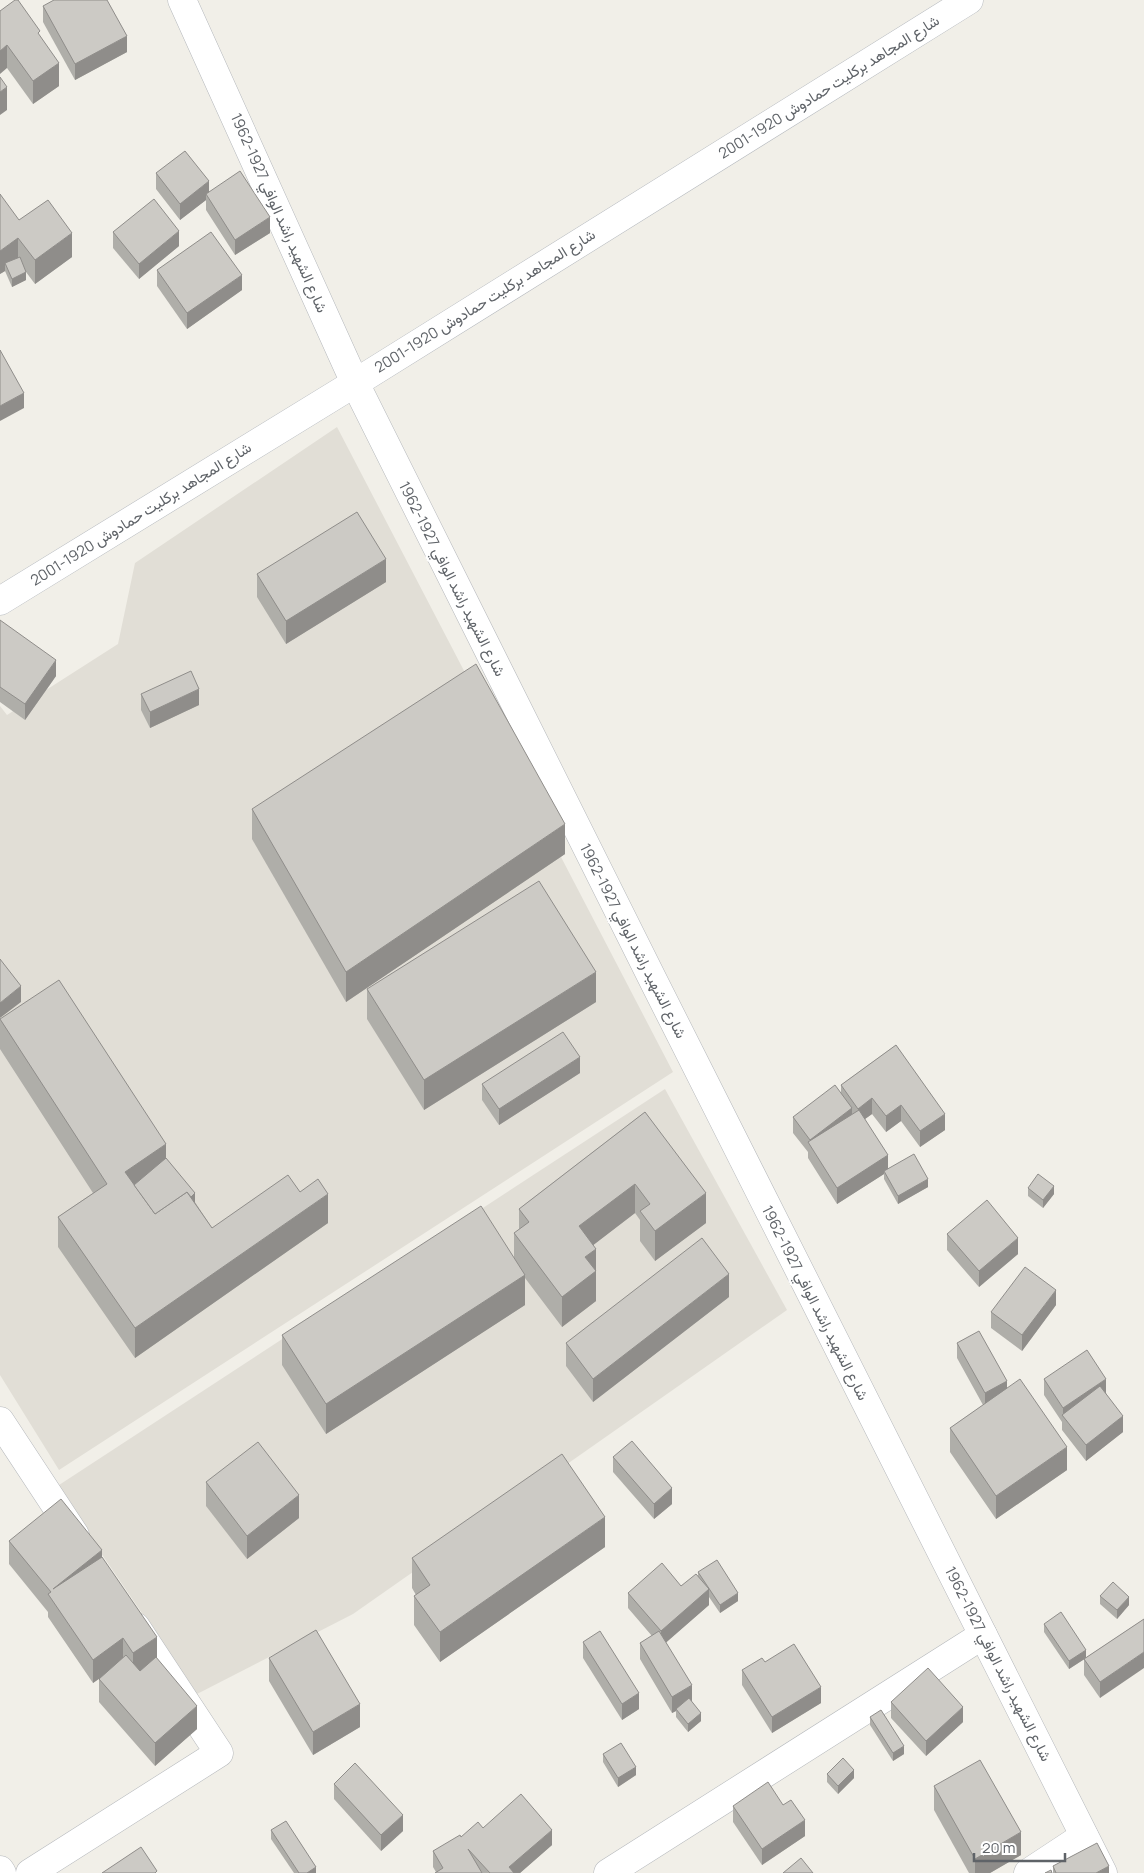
<svg xmlns="http://www.w3.org/2000/svg" width="1144" height="1873" viewBox="0 0 1144 1873" font-family="Manrope,Vazirmatn,sans-serif">
<style>
.education{fill:#e1ded6}
.lines{fill:none;stroke-linecap:round;stroke-linejoin:round}
.street-casing{stroke:#b5b8bc;stroke-width:29}
.secondary-casing{stroke:#b6babf;stroke-width:29}
.street{stroke:#fff;stroke-width:28}
.secondary{stroke:#fff;stroke-width:28}
.wall{fill:#afaea9}
.shaded-wall{fill:#8f8d8a}
.building{fill:#cccac5;stroke:#8f8d8a}
.labels{text-anchor:middle;stroke-width:4.5;stroke-linejoin:round;paint-order:stroke}
.street-label{font-size:15px;fill:#5f6368;stroke:#fff}
</style>
<rect width="100%" height="100%" fill="#f1efe8"/>
<!-- education -->
<g class="education">
<path d="M337 427 673 1072 59 1470 0 1375V706L7 715 118 644 135 563Z"/>
<path d="M665 1089 787 1310 353 1614 197 1694 56 1487Z"/>
</g>
<g class="lines">
<defs>
<g id="street">
<path d="M182 0 355 383 653 980 1103 1873"/>
<path d="M0 1421 75 1535"/>
<path d="M0 1870 2 1873"/>
<path d="M30 1873 219 1753 136 1627"/>
<path d="M608 1873 983 1635"/>
<path d="M1028 1873 1084 1836"/>
</g>
<path id="secondary" d="M0 601 355 383 969 0"/>
</defs>
<!-- street casing -->
<use href="#street" class="street-casing"/>
<!-- secondary casing -->
<use href="#secondary" class="secondary-casing"/>
<!-- street -->
<use href="#street" class="street"/>
<!-- secondary -->
<use href="#secondary" class="secondary"/>
</g>
<!-- wall -->
<g class="wall">
<path d="M43 6 127 52 75 80 43 22Z"/>
<path d="M0 11 40 37 59 86 33 104 7 68Z"/>
<path d="M156 173 209 192 270 233 235 255 206 210V200L180 220 156 189Z"/>
<path d="M19 220 72 257 35 284 26 272V280L12 287 5 271 0 274Z"/>
<path d="M113 232 179 246 139 279 113 248Z"/>
<path d="M157 270 242 290 187 329 157 286Z"/>
<path d="M257 574 386 582 286 644 257 597Z"/>
<path d="M0 620 56 676 25 720 0 702Z"/>
<path d="M141 694 199 705 150 728 141 710Z"/>
<path d="M252 809 565 854 346 1002 252 839Z"/>
<path d="M367 989 596 1002 424 1110 367 1019Z"/>
<path d="M0 1019 166 1158 212 1228 300 1192 328 1223 135 1358 58 1247V1217L93 1193 0 1049Z"/>
<path d="M896 1045 945 1130 920 1147 901 1121 886 1132 872 1114 865 1119 888 1169 928 1187 898 1204 884 1179V1174L837 1204 808 1158V1152L793 1133V1117L841 1093V1085Z"/>
<path d="M580 1073 499 1125 482 1100V1084Z"/>
<path d="M645 1112 706 1223 655 1261 640 1241V1220L635 1213 593 1245 596 1279V1301L562 1327 525 1278V1305L326 1434 282 1365V1335L514 1258V1233L519 1230V1209Z"/>
<path d="M1028 1188 1054 1194 1043 1208 1028 1196Z"/>
<path d="M947 1234 1018 1254 979 1287 947 1250Z"/>
<path d="M729 1297 593 1402 566 1366V1343Z"/>
<path d="M1056 1305 1022 1351 991 1328V1312Z"/>
<path d="M957 1343 1007 1389 1067 1470 996 1519 950 1452V1428L983 1405 957 1358Z"/>
<path d="M1044 1379 1106 1393 1123 1432 1086 1461 1062 1430V1422L1044 1395Z"/>
<path d="M613 1457 672 1504 654 1519 613 1472Z"/>
<path d="M206 1482 299 1518 247 1559 206 1506Z"/>
<path d="M9 1541 102 1557 157 1659 197 1729 155 1766 99 1702V1679L104 1675 93 1683 48 1617V1612L9 1564Z"/>
<path d="M605 1547 440 1662 414 1625V1596L416 1595 412 1588V1558Z"/>
<path d="M698 1572 738 1601 720 1613 709 1597V1605L666 1642 692 1701H691L701 1721 688 1732 676 1717V1711L672 1713 640 1659V1643L652 1636 628 1608V1593L681 1586 698 1577Z"/>
<path d="M1100 1596 1129 1605 1117 1619 1100 1604Z"/>
<path d="M1144 1619 1100 1698 1084 1675V1659Z"/>
<path d="M1044 1624 1086 1658 1069 1669 1044 1632Z"/>
<path d="M583 1642 639 1709 622 1720 583 1658Z"/>
<path d="M269 1658 360 1727 313 1755 269 1681Z"/>
<path d="M765 1662 821 1703 772 1733 742 1685V1670Z"/>
<path d="M891 1702 963 1722 926 1756 891 1718Z"/>
<path d="M870 1717 904 1754 893 1761 870 1725Z"/>
<path d="M603 1754 636 1775 618 1787 603 1762Z"/>
<path d="M827 1774 854 1778 838 1794 827 1782Z"/>
<path d="M334 1784 403 1831 381 1851 334 1799Z"/>
<path d="M934 1786 1021 1855 990 1873H969L934 1810Z"/>
<path d="M783 1805 805 1836 762 1865 733 1822V1806Z"/>
<path d="M483 1828 552 1845 520 1873H435L436 1872 433 1867V1851L461 1837Z"/>
<path d="M271 1830 316 1873H294L271 1839Z"/>
<path d="M1053 1866 1109 1873H1053Z"/>
</g>
<!-- shaded-wall -->
<g class="shaded-wall">
<path d="M127 36V52L75 80V64Z"/>
<path d="M7 45V68L0 74V51Z"/>
<path d="M59 63V86L33 104V81Z"/>
<path d="M7 87V110L0 115V92Z"/>
<path d="M209 181V197L206 194V200L180 220V204Z"/>
<path d="M270 217V233L235 255V240Z"/>
<path d="M179 231V246L139 279V264Z"/>
<path d="M72 233V257L35 284V260Z"/>
<path d="M18 238V261L5 263V271L0 274V251Z"/>
<path d="M26 272V280L12 287V279Z"/>
<path d="M242 275V290L187 329V313Z"/>
<path d="M24 393V408L0 421V406Z"/>
<path d="M386 559V582L286 644V621Z"/>
<path d="M56 660V676L25 720V704Z"/>
<path d="M199 689V705L150 728V712Z"/>
<path d="M565 824V854L346 1002V972Z"/>
<path d="M596 972V1002L424 1110V1080Z"/>
<path d="M21 986V1002L0 1018V1003Z"/>
<path d="M580 1057V1073L499 1125V1109Z"/>
<path d="M872 1098V1114L858 1124V1109Z"/>
<path d="M901 1105V1121L886 1132V1116Z"/>
<path d="M852 1108V1124L810 1146V1140Z"/>
<path d="M945 1114V1130L920 1147V1131Z"/>
<path d="M166 1144V1174L137 1193 125 1172Z"/>
<path d="M888 1155V1171H884V1174L837 1204V1188Z"/>
<path d="M928 1179V1187L898 1204V1196Z"/>
<path d="M635 1184V1213L579 1256V1226Z"/>
<path d="M1054 1186V1194L1043 1208V1200Z"/>
<path d="M195 1193V1209L162 1222Z"/>
<path d="M706 1193V1223L655 1261V1231Z"/>
<path d="M328 1194V1223L135 1358V1328Z"/>
<path d="M1018 1238V1254L979 1287V1271Z"/>
<path d="M596 1249V1301L562 1327V1297L585 1257Z"/>
<path d="M729 1274V1297L593 1402V1379Z"/>
<path d="M525 1275V1305L326 1434V1404Z"/>
<path d="M1056 1290V1305L1022 1351V1335Z"/>
<path d="M1106 1379V1394L1063 1415V1408Z"/>
<path d="M1007 1381V1397L985 1409V1393Z"/>
<path d="M1123 1416V1432L1086 1461V1445Z"/>
<path d="M1067 1447V1470L996 1519V1496Z"/>
<path d="M672 1488V1504L654 1519V1504Z"/>
<path d="M299 1495V1518L247 1559V1536Z"/>
<path d="M605 1517V1547L440 1662V1632Z"/>
<path d="M102 1550V1573L53 1589Z"/>
<path d="M709 1589V1605L661 1647V1631Z"/>
<path d="M738 1593V1601L720 1613V1605Z"/>
<path d="M1129 1597V1605L1117 1619V1610Z"/>
<path d="M157 1637V1660L133 1676V1653Z"/>
<path d="M123 1638V1662L93 1683V1660Z"/>
<path d="M1086 1650V1658L1069 1669V1661Z"/>
<path d="M1144 1652V1668L1100 1698V1682Z"/>
<path d="M692 1685V1701L677 1710 676 1709V1711L672 1713V1697Z"/>
<path d="M821 1687V1703L772 1733V1717Z"/>
<path d="M639 1693V1709L622 1720V1704Z"/>
<path d="M360 1704V1727L313 1755V1732Z"/>
<path d="M197 1706V1729L155 1766V1743Z"/>
<path d="M963 1707V1722L926 1756V1741Z"/>
<path d="M701 1713V1721L688 1732V1724Z"/>
<path d="M904 1746V1754L893 1761V1753Z"/>
<path d="M636 1767V1775L618 1787V1778Z"/>
<path d="M854 1770V1778L838 1794V1786Z"/>
<path d="M403 1815V1831L381 1851V1835Z"/>
<path d="M805 1820V1836L762 1865V1849Z"/>
<path d="M552 1830V1845L520 1873H509V1867Z"/>
<path d="M1021 1832V1855L990 1873H975V1859Z"/>
<path d="M1109 1866V1873H1096Z"/>
<path d="M316 1867V1873H307Z"/>
</g>
<!-- building -->
<g class="building">
<path d="M15 0H18L40 31 38 33 59 63 33 81 7 45 0 51V11Z"/>
<path d="M54 0H107L127 36 75 64 43 6Z"/>
<path d="M0 77 7 87 0 92Z"/>
<path d="M185 151 209 181 180 204 156 173Z"/>
<path d="M240 171 270 217 235 240 206 194Z"/>
<path d="M0 194 19 220 48 200 72 233 35 260 18 238 0 251Z"/>
<path d="M154 199 179 231 139 264 113 232Z"/>
<path d="M211 232 242 275 187 313 157 270Z"/>
<path d="M20 257 26 272 12 279 5 263Z"/>
<path d="M0 350 24 393 0 406Z"/>
<path d="M357 512 386 559 286 621 257 574Z"/>
<path d="M0 620 56 660 25 704 0 687Z"/>
<path d="M476 664 565 824 346 972 252 809Z"/>
<path d="M191 671 199 689 150 712 141 694Z"/>
<path d="M539 881 596 972 424 1080 367 989Z"/>
<path d="M0 959 21 986 0 1003Z"/>
<path d="M59 980 166 1144 125 1172 155 1214 187 1192 212 1228 288 1175 300 1192 318 1179 328 1194 135 1328 58 1217 107 1184 0 1019Z"/>
<path d="M563 1032 580 1057 499 1109 482 1084Z"/>
<path d="M896 1045 945 1114 920 1131 901 1105 886 1116 872 1098 858 1109 841 1085Z"/>
<path d="M835 1085 852 1108 810 1140 793 1117Z"/>
<path d="M859 1110 888 1155 837 1188 808 1142Z"/>
<path d="M645 1112 706 1193 655 1231 640 1211 650 1204 635 1184 579 1226 596 1249 585 1257 596 1271 562 1297 514 1233 529 1222 519 1209Z"/>
<path d="M914 1154 928 1179 898 1196 884 1171Z"/>
<path d="M166 1158 195 1193 191 1197 187 1192 155 1214 134 1185Z"/>
<path d="M1038 1174 1054 1186 1043 1200 1028 1188Z"/>
<path d="M987 1200 1018 1238 979 1271 947 1234Z"/>
<path d="M481 1206 525 1275 326 1404 282 1335Z"/>
<path d="M702 1238 729 1274 593 1379 566 1343Z"/>
<path d="M1025 1267 1056 1290 1022 1335 991 1312Z"/>
<path d="M979 1331 1007 1381 985 1393 957 1343Z"/>
<path d="M1087 1350 1106 1379 1063 1408 1044 1379Z"/>
<path d="M1020 1379 1067 1447 996 1496 950 1428Z"/>
<path d="M1100 1386 1123 1416 1086 1445 1062 1415Z"/>
<path d="M632 1441 672 1488 654 1504 613 1457Z"/>
<path d="M258 1442 299 1495 247 1536 206 1482Z"/>
<path d="M562 1454 605 1517 440 1632 414 1596 430 1585 412 1558Z"/>
<path d="M61 1499 102 1550 53 1589 102 1557 157 1637 133 1653 123 1638 93 1660 48 1594 51 1592 9 1541Z"/>
<path d="M717 1560 738 1593 720 1605 698 1572Z"/>
<path d="M662 1563 681 1586 696 1574 709 1589 661 1631 628 1593Z"/>
<path d="M1113 1582 1129 1597 1117 1610 1100 1596Z"/>
<path d="M1061 1612 1086 1650 1069 1661 1044 1624Z"/>
<path d="M1144 1619V1652L1100 1682 1084 1659Z"/>
<path d="M316 1630 360 1704 313 1732 269 1658Z"/>
<path d="M600 1631 639 1693 622 1704 583 1642Z"/>
<path d="M659 1631 692 1685 672 1697 640 1643Z"/>
<path d="M794 1644 821 1687 772 1717 742 1670 762 1658 765 1662Z"/>
<path d="M126 1655 140 1671 156 1657 197 1706 155 1743 99 1679Z"/>
<path d="M928 1668 963 1707 926 1741 891 1702Z"/>
<path d="M689 1698 701 1713 688 1724 676 1709Z"/>
<path d="M881 1710 904 1746 893 1753 870 1717Z"/>
<path d="M621 1743 636 1767 618 1778 603 1754Z"/>
<path d="M843 1758 854 1770 838 1786 827 1774Z"/>
<path d="M980 1760 1021 1832 975 1859 934 1786Z"/>
<path d="M355 1763 403 1815 381 1835 334 1784Z"/>
<path d="M768 1782 783 1805 791 1800 805 1820 762 1849 733 1806Z"/>
<path d="M521 1794 552 1830 509 1867 514 1873H490L468 1849 482 1873H435L443 1868 433 1851 460 1835 461 1837 478 1822 483 1828Z"/>
<path d="M286 1821 316 1867 307 1873H299L271 1830Z"/>
<path d="M1097 1843 1109 1866 1096 1873H1056L1053 1866Z"/>
<path d="M141 1847 157 1871 155 1873H102Z"/>
<path d="M801 1858 813 1873H783Z"/>
<path d="M1051 1870 1052 1873H1045Z"/>
</g>
<g class="labels">
<!-- street labels -->
<g class="street-label">
<text transform="translate(829 87) rotate(-32)" y="5">شارع المجاهد بركليت حمادوش 1920-2001</text>
<text transform="translate(279 213) rotate(66)" y="5">شارع الشهيد راشد الوافي 1927-1962</text>
<text transform="translate(485 301) rotate(-32)" y="5">شارع المجاهد بركليت حمادوش 1920-2001</text>
<text transform="translate(141 514) rotate(-32)" y="5">شارع المجاهد بركليت حمادوش 1920-2001</text>
<text transform="translate(452 579) rotate(63)" y="5">شارع الشهيد راشد الوافي 1927-1962</text>
<text transform="translate(633 941) rotate(63)" y="5">شارع الشهيد راشد الوافي 1927-1962</text>
<text transform="translate(815 1303) rotate(63)" y="5">شارع الشهيد راشد الوافي 1927-1962</text>
<text transform="translate(998 1664) rotate(63)" y="5">شارع الشهيد راشد الوافي 1927-1962</text>
</g>
</g>
<!-- scale -->
<path d="M974 1853v8h91v-8" fill="none" stroke="#5f6368" stroke-width="2.5"/>
<text x="982" y="1853" font-size="15" fill="#5f6368" stroke="#ffffff" stroke-width="4" paint-order="stroke">20 m</text>
</svg>
